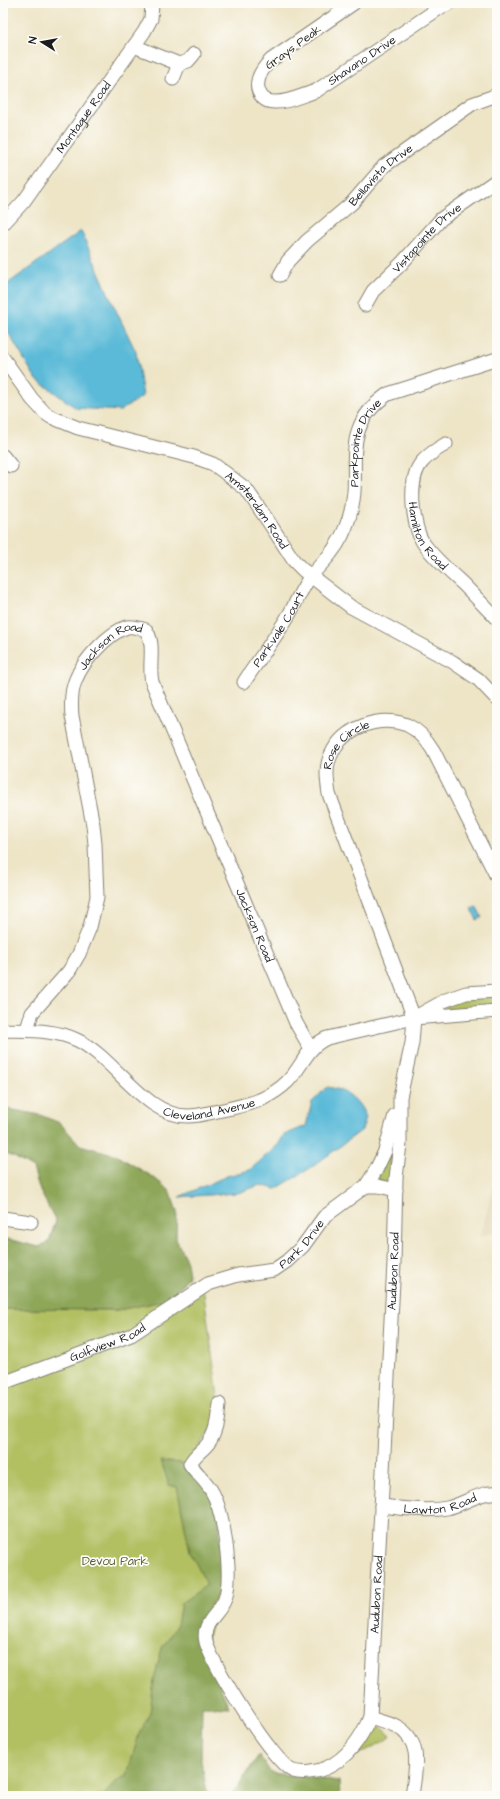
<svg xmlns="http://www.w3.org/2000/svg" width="500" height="1799" viewBox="0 0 500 1799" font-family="'Architects Daughter',sans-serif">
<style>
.built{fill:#e3d6b7}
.green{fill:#b2c062;stroke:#676e3f}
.forest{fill:#8da658;stroke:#54613a}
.water{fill:#5abad8;stroke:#3b6b7a}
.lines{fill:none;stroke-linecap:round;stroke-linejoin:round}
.minor-casing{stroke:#858072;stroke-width:15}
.minor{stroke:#fff;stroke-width:13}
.labels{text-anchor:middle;stroke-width:3.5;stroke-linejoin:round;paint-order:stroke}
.street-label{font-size:12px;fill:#1c1c1c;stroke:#fdfcf7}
.park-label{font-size:12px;fill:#585e38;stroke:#fdfcf7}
</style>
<rect width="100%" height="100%" fill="#fdfcf7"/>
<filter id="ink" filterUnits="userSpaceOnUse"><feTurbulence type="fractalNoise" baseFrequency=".025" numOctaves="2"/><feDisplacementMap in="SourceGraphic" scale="8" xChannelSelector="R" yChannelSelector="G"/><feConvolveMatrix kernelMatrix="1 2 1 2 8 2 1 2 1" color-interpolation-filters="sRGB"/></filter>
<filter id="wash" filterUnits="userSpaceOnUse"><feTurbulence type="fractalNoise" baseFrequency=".012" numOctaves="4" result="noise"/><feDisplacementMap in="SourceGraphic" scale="16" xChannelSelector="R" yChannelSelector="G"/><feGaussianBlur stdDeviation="0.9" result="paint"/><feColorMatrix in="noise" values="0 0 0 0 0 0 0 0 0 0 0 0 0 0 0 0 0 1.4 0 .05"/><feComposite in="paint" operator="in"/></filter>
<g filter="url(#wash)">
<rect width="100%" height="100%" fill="#eee5c7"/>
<!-- built -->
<path class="built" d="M497 1174V1231L480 1237Z"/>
<!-- green -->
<g class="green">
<path d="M497 995V1007L447 1010 446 1007 452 1001Z"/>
<path d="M392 1149 390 1182 387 1183 377 1180Z"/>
<path d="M203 1287 219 1404 218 1418 193 1457 206 1483 228 1586 215 1613 159 1796H3V1309L118 1310 189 1295Z"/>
<path d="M371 1726 382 1728 391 1736C379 1746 364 1750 351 1759Z"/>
</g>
<!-- forest -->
<g class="forest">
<path d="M3 1108 40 1115 60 1123 80 1145 116 1155 153 1177 169 1190 177 1211 176 1239 187 1262 189 1276 169 1300 118 1310 3 1309V1238L39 1247 49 1241 56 1221 40 1191 33 1168 14 1157 3 1153Z"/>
<path d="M161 1461 190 1464 219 1507 222 1588 211 1605 202 1645 229 1707 202 1706 201 1761 208 1796H103L117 1781 127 1775 139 1734 150 1713 154 1679 162 1648 177 1625 181 1603 207 1585 190 1552 177 1487 169 1485Z"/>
<path d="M259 1755 271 1773 339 1781 340 1796H231Z"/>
</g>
<!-- water -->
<g class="water">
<path d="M81 231 113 304 136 352 143 396 120 411 76 408 36 379 3 324V287Z"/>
<path d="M476 906 482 917 477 920 471 908Z"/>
<path d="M327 1087C348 1090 358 1099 366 1117L362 1130 312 1167 276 1189 260 1185 238 1193 179 1197 227 1176 250 1170 278 1145 284 1135 306 1126 312 1102Z"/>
</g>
</g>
<g filter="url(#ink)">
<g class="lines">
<defs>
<g id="minor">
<path id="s1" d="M354 3 271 60C261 70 251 85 263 98 266 101 269 102 274 102 287 103 303 95 316 91L441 7 450 3"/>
<path d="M134 46 179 64 188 61 194 54"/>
<path d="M173 79 179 64"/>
<path id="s2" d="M3 224 24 201 144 32 151 19 152 3"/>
<path id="s3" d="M280 275 288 261 307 241 352 203 384 166 472 104 497 95"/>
<path id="s4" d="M365 305 373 291 402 263 441 219 497 180"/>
<path id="s5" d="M3 358 32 399 45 413 51 417 78 428 194 457 213 464 224 472 246 489 268 521 294 561 303 570 351 607 453 662 478 679 497 699"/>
<path id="s6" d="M446 444C437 449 428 455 422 462 407 479 412 527 424 544 435 559 449 571 463 584 474 595 485 607 497 619"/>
<path d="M3 456 11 466"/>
<path id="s7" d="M244 682C259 659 276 637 290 613 297 601 302 587 311 576 317 568 325 561 331 553 339 543 345 531 349 518 365 470 335 431 388 394L497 359"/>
<path d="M419 1015 446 1000 466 993 497 991"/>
<path id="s8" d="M27 1029 32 1013 69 971 79 954 90 927 97 897 95 844 93 825 72 716C71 705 71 690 76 679 83 661 108 633 127 627 133 626 140 628 146 630 156 645 148 664 152 682L296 1023 311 1049"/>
<path id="s9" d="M3 1030C28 1031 54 1029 77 1040 115 1058 144 1116 188 1116 198 1116 208 1113 218 1111 232 1108 248 1105 262 1099 270 1095 280 1089 287 1082 302 1068 306 1047 327 1038L414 1018 497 1011"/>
<path d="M366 1186H378L396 1190"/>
<path d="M3 1218 31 1222"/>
<path id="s10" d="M3 1383 131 1335 208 1284 238 1275 274 1270 287 1261 303 1246 324 1217 366 1186 376 1170 385 1151 395 1115"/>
<path id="s11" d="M219 1404C218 1419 216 1436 205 1447 199 1453 194 1456 190 1464 196 1473 205 1480 211 1490 224 1511 233 1575 225 1599 220 1614 201 1622 206 1642 211 1663 274 1764 293 1771 302 1774 317 1772 326 1768 347 1759 362 1737 370 1717L394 1263 396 1178 400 1144V1097L412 1043 414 1018 329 794C327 780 325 767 331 755 343 727 379 715 407 725 418 730 427 740 433 750L497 877"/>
<path id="s12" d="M381 1506C402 1508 426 1512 447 1508 463 1505 480 1491 497 1493"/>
<path d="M370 1717C378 1720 388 1722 396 1726 424 1741 415 1771 412 1796"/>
</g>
</defs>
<!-- minor casing -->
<use href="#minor" class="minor-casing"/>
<!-- minor -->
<use href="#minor" class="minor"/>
</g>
</g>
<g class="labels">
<!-- street labels -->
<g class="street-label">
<text transform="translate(293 47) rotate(-36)" y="4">Grays Peak</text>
<text dy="4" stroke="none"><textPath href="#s1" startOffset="255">Shavano Drive</textPath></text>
<text dy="4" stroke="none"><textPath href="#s2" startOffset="134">Montague Road</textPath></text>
<text dy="4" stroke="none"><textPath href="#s3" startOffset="143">Bellavista Drive</textPath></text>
<text dy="4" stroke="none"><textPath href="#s4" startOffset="92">Vistapointe Drive</textPath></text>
<text dy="4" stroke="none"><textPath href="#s7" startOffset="274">Parkpointe Drive</textPath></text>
<text dy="4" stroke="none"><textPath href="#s5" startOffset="310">Amsterdam Road</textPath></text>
<text dy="4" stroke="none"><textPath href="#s6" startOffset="110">Hamilton Road</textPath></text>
<text dy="4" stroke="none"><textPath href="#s7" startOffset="63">Parkvale Court</textPath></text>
<text dy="4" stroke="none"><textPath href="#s8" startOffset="424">Jackson Road</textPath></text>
<text dy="4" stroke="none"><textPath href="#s11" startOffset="1521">Rose Circle</textPath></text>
<text dy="4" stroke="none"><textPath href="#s8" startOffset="784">Jackson Road</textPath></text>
<text dy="4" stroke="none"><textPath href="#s9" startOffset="234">Cleveland Avenue</textPath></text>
<text dy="4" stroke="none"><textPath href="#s10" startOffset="335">Park Drive</textPath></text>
<text dy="4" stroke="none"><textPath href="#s11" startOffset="969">Audubon Road</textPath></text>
<text dy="4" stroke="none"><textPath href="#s10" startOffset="112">Golfview Road</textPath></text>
<text dy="4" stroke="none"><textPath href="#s12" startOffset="60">Lawton Road</textPath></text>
<text dy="4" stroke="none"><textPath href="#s11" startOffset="645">Audubon Road</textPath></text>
</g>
<!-- park labels -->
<g class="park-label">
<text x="115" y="1565">Devou Park</text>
</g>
</g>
<!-- margin -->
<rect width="500" height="1799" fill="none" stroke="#fdfcf7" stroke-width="16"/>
<!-- north arrow -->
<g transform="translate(42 42) rotate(281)" stroke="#fdfcf7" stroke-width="3" paint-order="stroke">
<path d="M0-3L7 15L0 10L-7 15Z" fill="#1c1c1c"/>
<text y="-6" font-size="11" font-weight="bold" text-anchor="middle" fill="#1c1c1c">N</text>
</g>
</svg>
